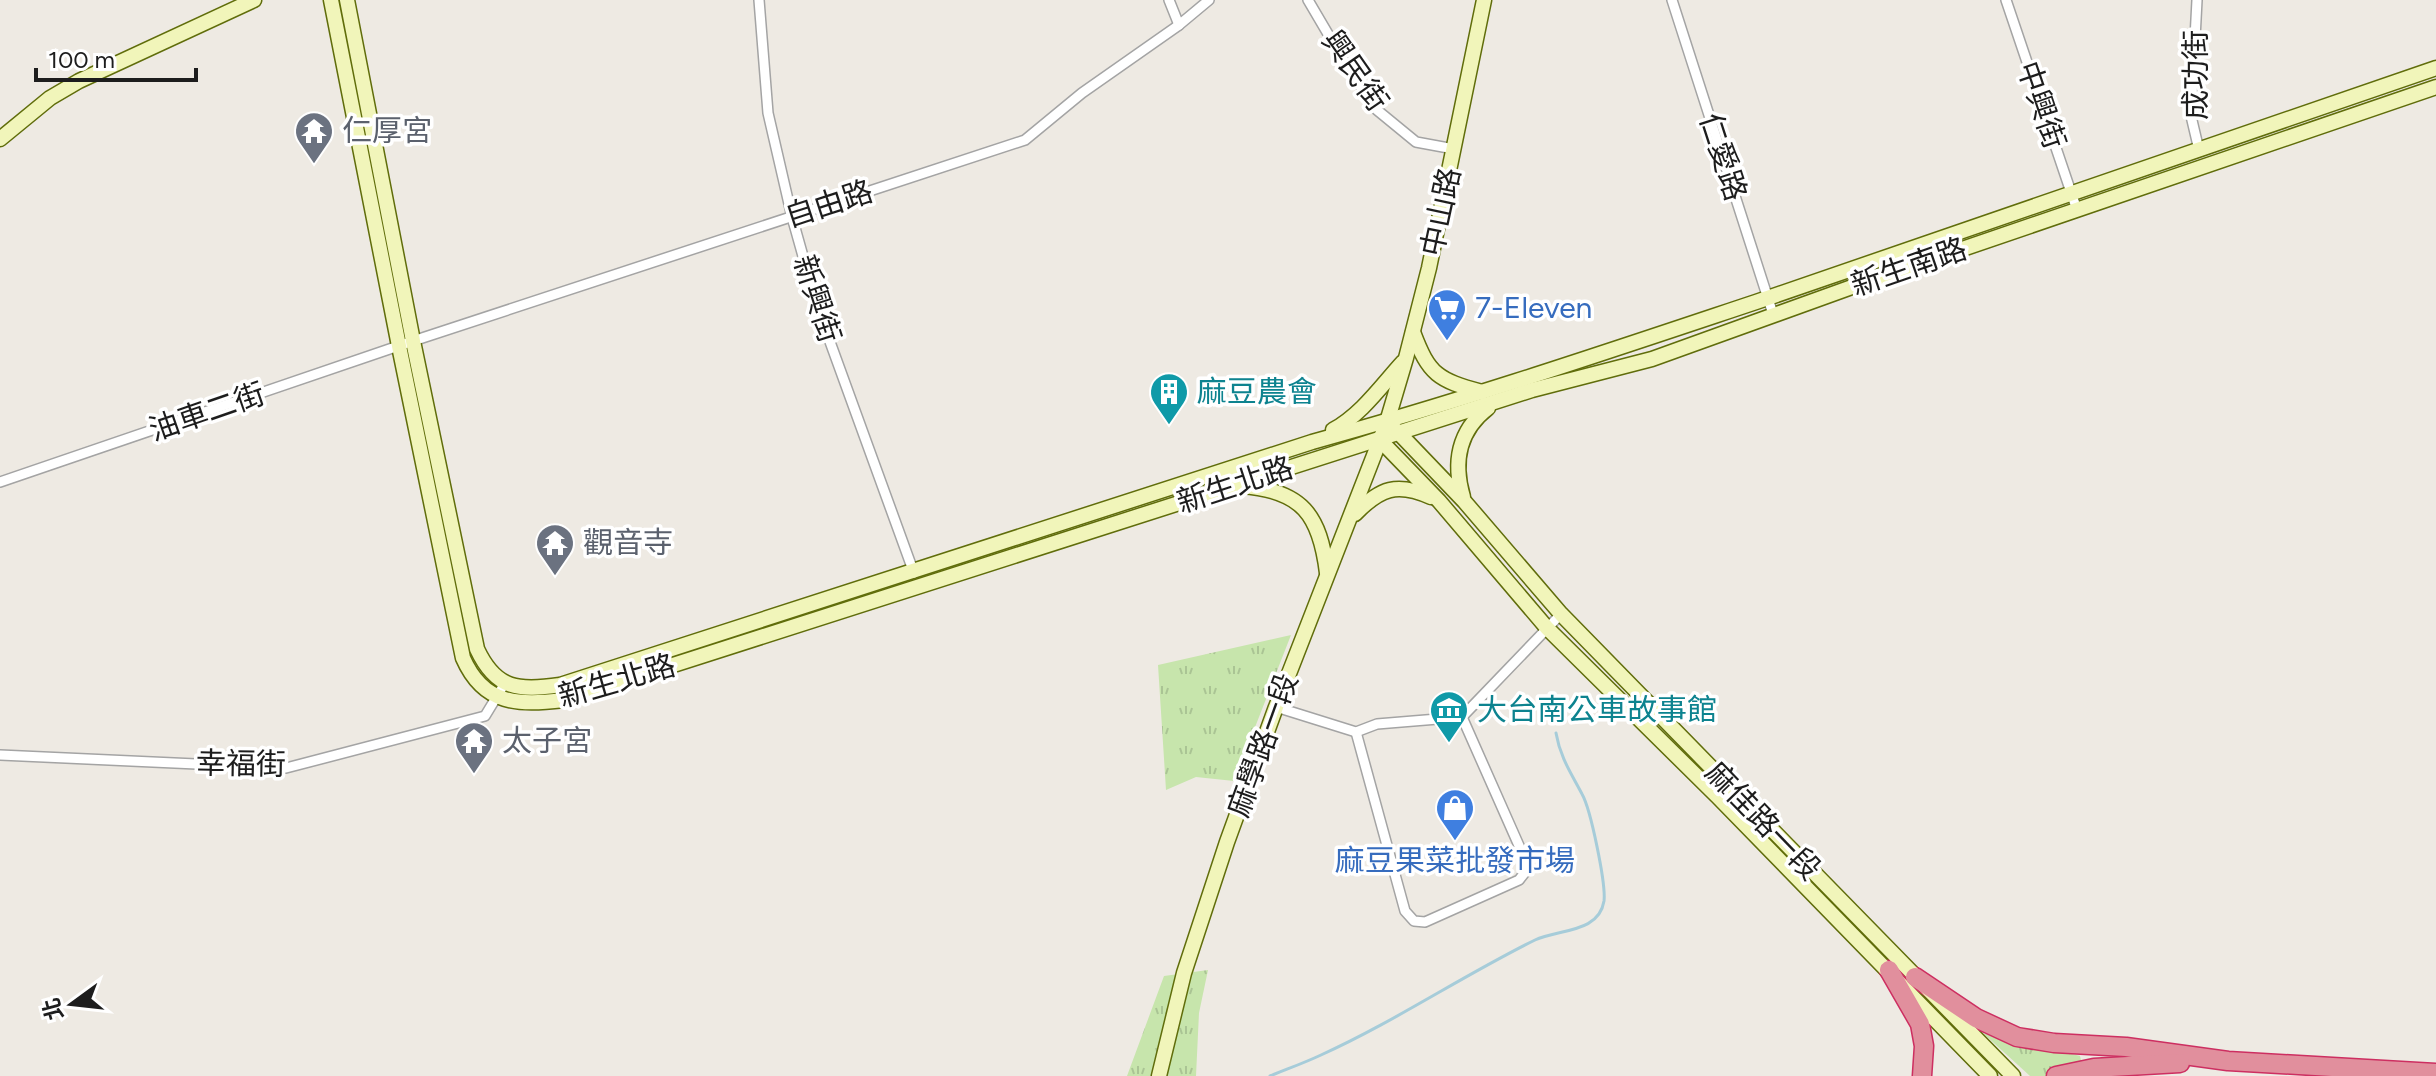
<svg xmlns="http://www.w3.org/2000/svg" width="2436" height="1076" viewBox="0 0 2436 1076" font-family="Figtree,'Noto Sans TC',sans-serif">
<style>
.grass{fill:url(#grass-tufts)}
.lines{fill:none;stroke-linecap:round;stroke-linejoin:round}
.stream{stroke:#a6ccd9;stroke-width:3}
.street-casing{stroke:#a4a4a4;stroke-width:12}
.secondary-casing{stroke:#606d0b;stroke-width:17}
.highway-casing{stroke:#cd2f61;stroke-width:21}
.street{stroke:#fff;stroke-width:9}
.secondary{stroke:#f1f5ba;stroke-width:14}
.highway{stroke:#e18f9d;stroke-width:18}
.labels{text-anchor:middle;stroke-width:7;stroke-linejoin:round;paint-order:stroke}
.street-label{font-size:30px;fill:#1d1d1d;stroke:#fff}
.worship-label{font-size:30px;fill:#5b616d;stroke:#fff;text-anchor:start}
.shop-label{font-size:30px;fill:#366cbe;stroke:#fff;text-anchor:start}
.culture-label{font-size:30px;fill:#0d838f;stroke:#fff;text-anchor:start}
</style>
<defs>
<pattern id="grass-tufts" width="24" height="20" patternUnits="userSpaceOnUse" patternTransform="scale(2)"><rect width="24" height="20" fill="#c7e5ac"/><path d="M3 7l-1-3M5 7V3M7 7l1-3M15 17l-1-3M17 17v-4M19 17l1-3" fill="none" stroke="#aac494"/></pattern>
</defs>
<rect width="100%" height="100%" fill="#eeeae3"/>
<!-- grass -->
<g class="grass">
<path d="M1291 635 1234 781 1196 777 1166 790 1158 665Z"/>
<path d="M1208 970 1199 1013 1196 1076H1127L1164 976Z"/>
<path d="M1984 1034H1994L2080 1056 2082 1064 2059 1076H2030Z"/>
</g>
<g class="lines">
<!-- stream -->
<path class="stream" d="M1270 1076C1287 1069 1304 1063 1321 1055 1394 1022 1462 976 1535 940 1559 929 1599 933 1604 901 1606 884 1591 810 1582 794 1571 773 1560 757 1556 733"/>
<defs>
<g id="street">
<path d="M759 0 768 113 792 217 817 306 914 573"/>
<path d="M1169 0 1179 25"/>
<path d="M1308 0 1348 68 1377 110 1416 142 1454 149"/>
<path d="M1672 0 1773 314"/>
<path d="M2006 0 2077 210"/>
<path d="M2197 0 2191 116 2199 150"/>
<path d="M0 482 413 341 1025 140 1082 93 1179 25 1209 0"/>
<path d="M1276 707 1356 732 1377 724 1462 717 1561 614"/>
<path d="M1356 732 1405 911 1414 921 1425 922 1519 880 1526 871 1528 866 1462 717"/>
<path d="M0 755 286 768 485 716 505 683"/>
</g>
<g id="secondary">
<path d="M331 0 399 346 463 658C484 706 519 705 564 700L1532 390 1652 359 1863 283 2436 87"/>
<path d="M347 0 413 341 477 649C496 690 519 691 560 685L1312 442C1462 401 1609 351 1756 302 1983 226 2209 146 2436 68"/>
<path d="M0 139 50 98 79 81 254 0"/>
<path d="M1413 332C1429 375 1438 380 1482 392"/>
<path d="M1333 430C1362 414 1381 386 1403 362"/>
<path d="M1396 430 1464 501 1561 614 2013 1076"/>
<path d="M1380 440 1439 501 1547 628 1718 797 1990 1076"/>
<path d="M1241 486C1302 490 1320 515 1327 573"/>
<path d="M1463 497C1453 463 1458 431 1488 408"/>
<path d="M1355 514C1380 488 1397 482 1431 497"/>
<path d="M1159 1076 1184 973 1227 842 1276 707 1387 422 1406 358 1429 268 1484 0"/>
</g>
<g id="highway">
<path d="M1889 970 1920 1024 1924 1046 1922 1076"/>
<path d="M1915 977 1976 1018 2017 1037 2054 1043 2126 1047 2228 1061 2436 1073"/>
<path d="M2056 1076 2094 1068 2180 1063"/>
</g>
</defs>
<!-- street casing -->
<use href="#street" class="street-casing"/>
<!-- secondary casing -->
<use href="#secondary" class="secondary-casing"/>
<!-- highway casing -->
<use href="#highway" class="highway-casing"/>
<!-- street -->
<use href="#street" class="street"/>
<!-- secondary -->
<use href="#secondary" class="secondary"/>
<!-- highway -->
<use href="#highway" class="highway"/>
</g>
<!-- icons -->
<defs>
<symbol id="temple-pin" viewBox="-11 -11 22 30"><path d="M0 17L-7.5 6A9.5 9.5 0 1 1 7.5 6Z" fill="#6b7280" stroke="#fff"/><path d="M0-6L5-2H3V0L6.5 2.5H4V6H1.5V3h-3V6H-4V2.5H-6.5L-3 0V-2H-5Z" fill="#fff"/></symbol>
<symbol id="supermarket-pin" viewBox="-11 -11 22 30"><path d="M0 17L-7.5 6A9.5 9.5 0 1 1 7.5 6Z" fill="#3f7fe0" stroke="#fff"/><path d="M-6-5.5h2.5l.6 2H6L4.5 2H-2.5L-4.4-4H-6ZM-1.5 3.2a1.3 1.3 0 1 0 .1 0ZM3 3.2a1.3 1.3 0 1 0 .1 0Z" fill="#fff"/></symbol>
<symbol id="building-pin" viewBox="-11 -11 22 30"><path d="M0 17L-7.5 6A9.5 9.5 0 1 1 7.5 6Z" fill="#0f9aa8" stroke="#fff"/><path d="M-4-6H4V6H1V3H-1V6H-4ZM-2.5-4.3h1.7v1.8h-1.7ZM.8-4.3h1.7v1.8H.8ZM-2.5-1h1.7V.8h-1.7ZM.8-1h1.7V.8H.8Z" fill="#fff"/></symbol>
<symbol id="museum-pin" viewBox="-11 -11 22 30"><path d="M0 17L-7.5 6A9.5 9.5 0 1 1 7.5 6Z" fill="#0f9aa8" stroke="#fff"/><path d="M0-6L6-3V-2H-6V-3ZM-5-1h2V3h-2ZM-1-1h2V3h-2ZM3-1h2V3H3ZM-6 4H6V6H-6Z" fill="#fff"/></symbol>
<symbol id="shop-pin" viewBox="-11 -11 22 30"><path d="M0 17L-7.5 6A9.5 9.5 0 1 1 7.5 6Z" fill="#3f7fe0" stroke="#fff"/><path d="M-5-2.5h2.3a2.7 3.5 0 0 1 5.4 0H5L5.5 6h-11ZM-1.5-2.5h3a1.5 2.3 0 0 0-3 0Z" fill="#fff"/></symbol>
</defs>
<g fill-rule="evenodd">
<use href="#temple-pin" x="292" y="109" width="44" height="60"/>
<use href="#supermarket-pin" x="1425" y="286" width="44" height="60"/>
<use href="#building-pin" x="1147" y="370" width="44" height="60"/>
<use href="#temple-pin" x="533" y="521" width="44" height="60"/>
<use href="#museum-pin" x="1427" y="688" width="44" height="60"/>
<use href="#temple-pin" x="452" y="719" width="44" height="60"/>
<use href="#shop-pin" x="1433" y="786" width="44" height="60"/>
</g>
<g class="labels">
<!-- street labels -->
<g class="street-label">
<text transform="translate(1355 71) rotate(55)" y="10">興民街</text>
<text transform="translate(2196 75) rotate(-90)" y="10">成功街</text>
<text transform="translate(2041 105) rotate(71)" y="10">中興街</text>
<text transform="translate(1723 157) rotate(72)" y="10">仁愛路</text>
<text transform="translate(829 204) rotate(-18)" y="10">自由路</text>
<text transform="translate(1441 212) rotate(-78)" y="10">中山路</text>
<text transform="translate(1909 267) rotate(-19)" y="10">新生南路</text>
<text transform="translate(817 299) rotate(72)" y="10">新興街</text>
<text transform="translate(207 412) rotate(-19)" y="10">油車二街</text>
<text transform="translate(1235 485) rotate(-18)" y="10">新生北路</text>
<text transform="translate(617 681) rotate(-16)" y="10">新生北路</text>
<text transform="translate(1263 745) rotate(-70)" y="10">麻學路一段</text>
<text transform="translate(241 764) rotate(1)" y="10">幸福街</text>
<text transform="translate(1763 821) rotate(46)" y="10">麻佳路一段</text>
</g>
<!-- worship labels -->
<g class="worship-label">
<text x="342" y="141">仁厚宮</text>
<text x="583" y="553">觀音寺</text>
<text x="502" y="751">太子宮</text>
</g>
<!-- shop labels -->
<g class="shop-label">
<text x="1475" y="318">7-Eleven</text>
<text x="1455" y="871" text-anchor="middle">麻豆果菜批發市場</text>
</g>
<!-- culture labels -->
<g class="culture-label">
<text x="1197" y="402">麻豆農會</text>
<text x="1477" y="720">大台南公車故事館</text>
</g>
</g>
<!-- north arrow -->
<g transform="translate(72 1004) rotate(255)" stroke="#ffffff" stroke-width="6" paint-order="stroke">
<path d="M0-6L14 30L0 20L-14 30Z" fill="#1d1d1d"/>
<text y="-12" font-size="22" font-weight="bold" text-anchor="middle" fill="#1d1d1d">北</text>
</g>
<!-- scale -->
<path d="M36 68v12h160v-12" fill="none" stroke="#1d1d1d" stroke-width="4"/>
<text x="48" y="68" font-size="24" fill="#1d1d1d" stroke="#ffffff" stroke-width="6" paint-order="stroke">100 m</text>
</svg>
